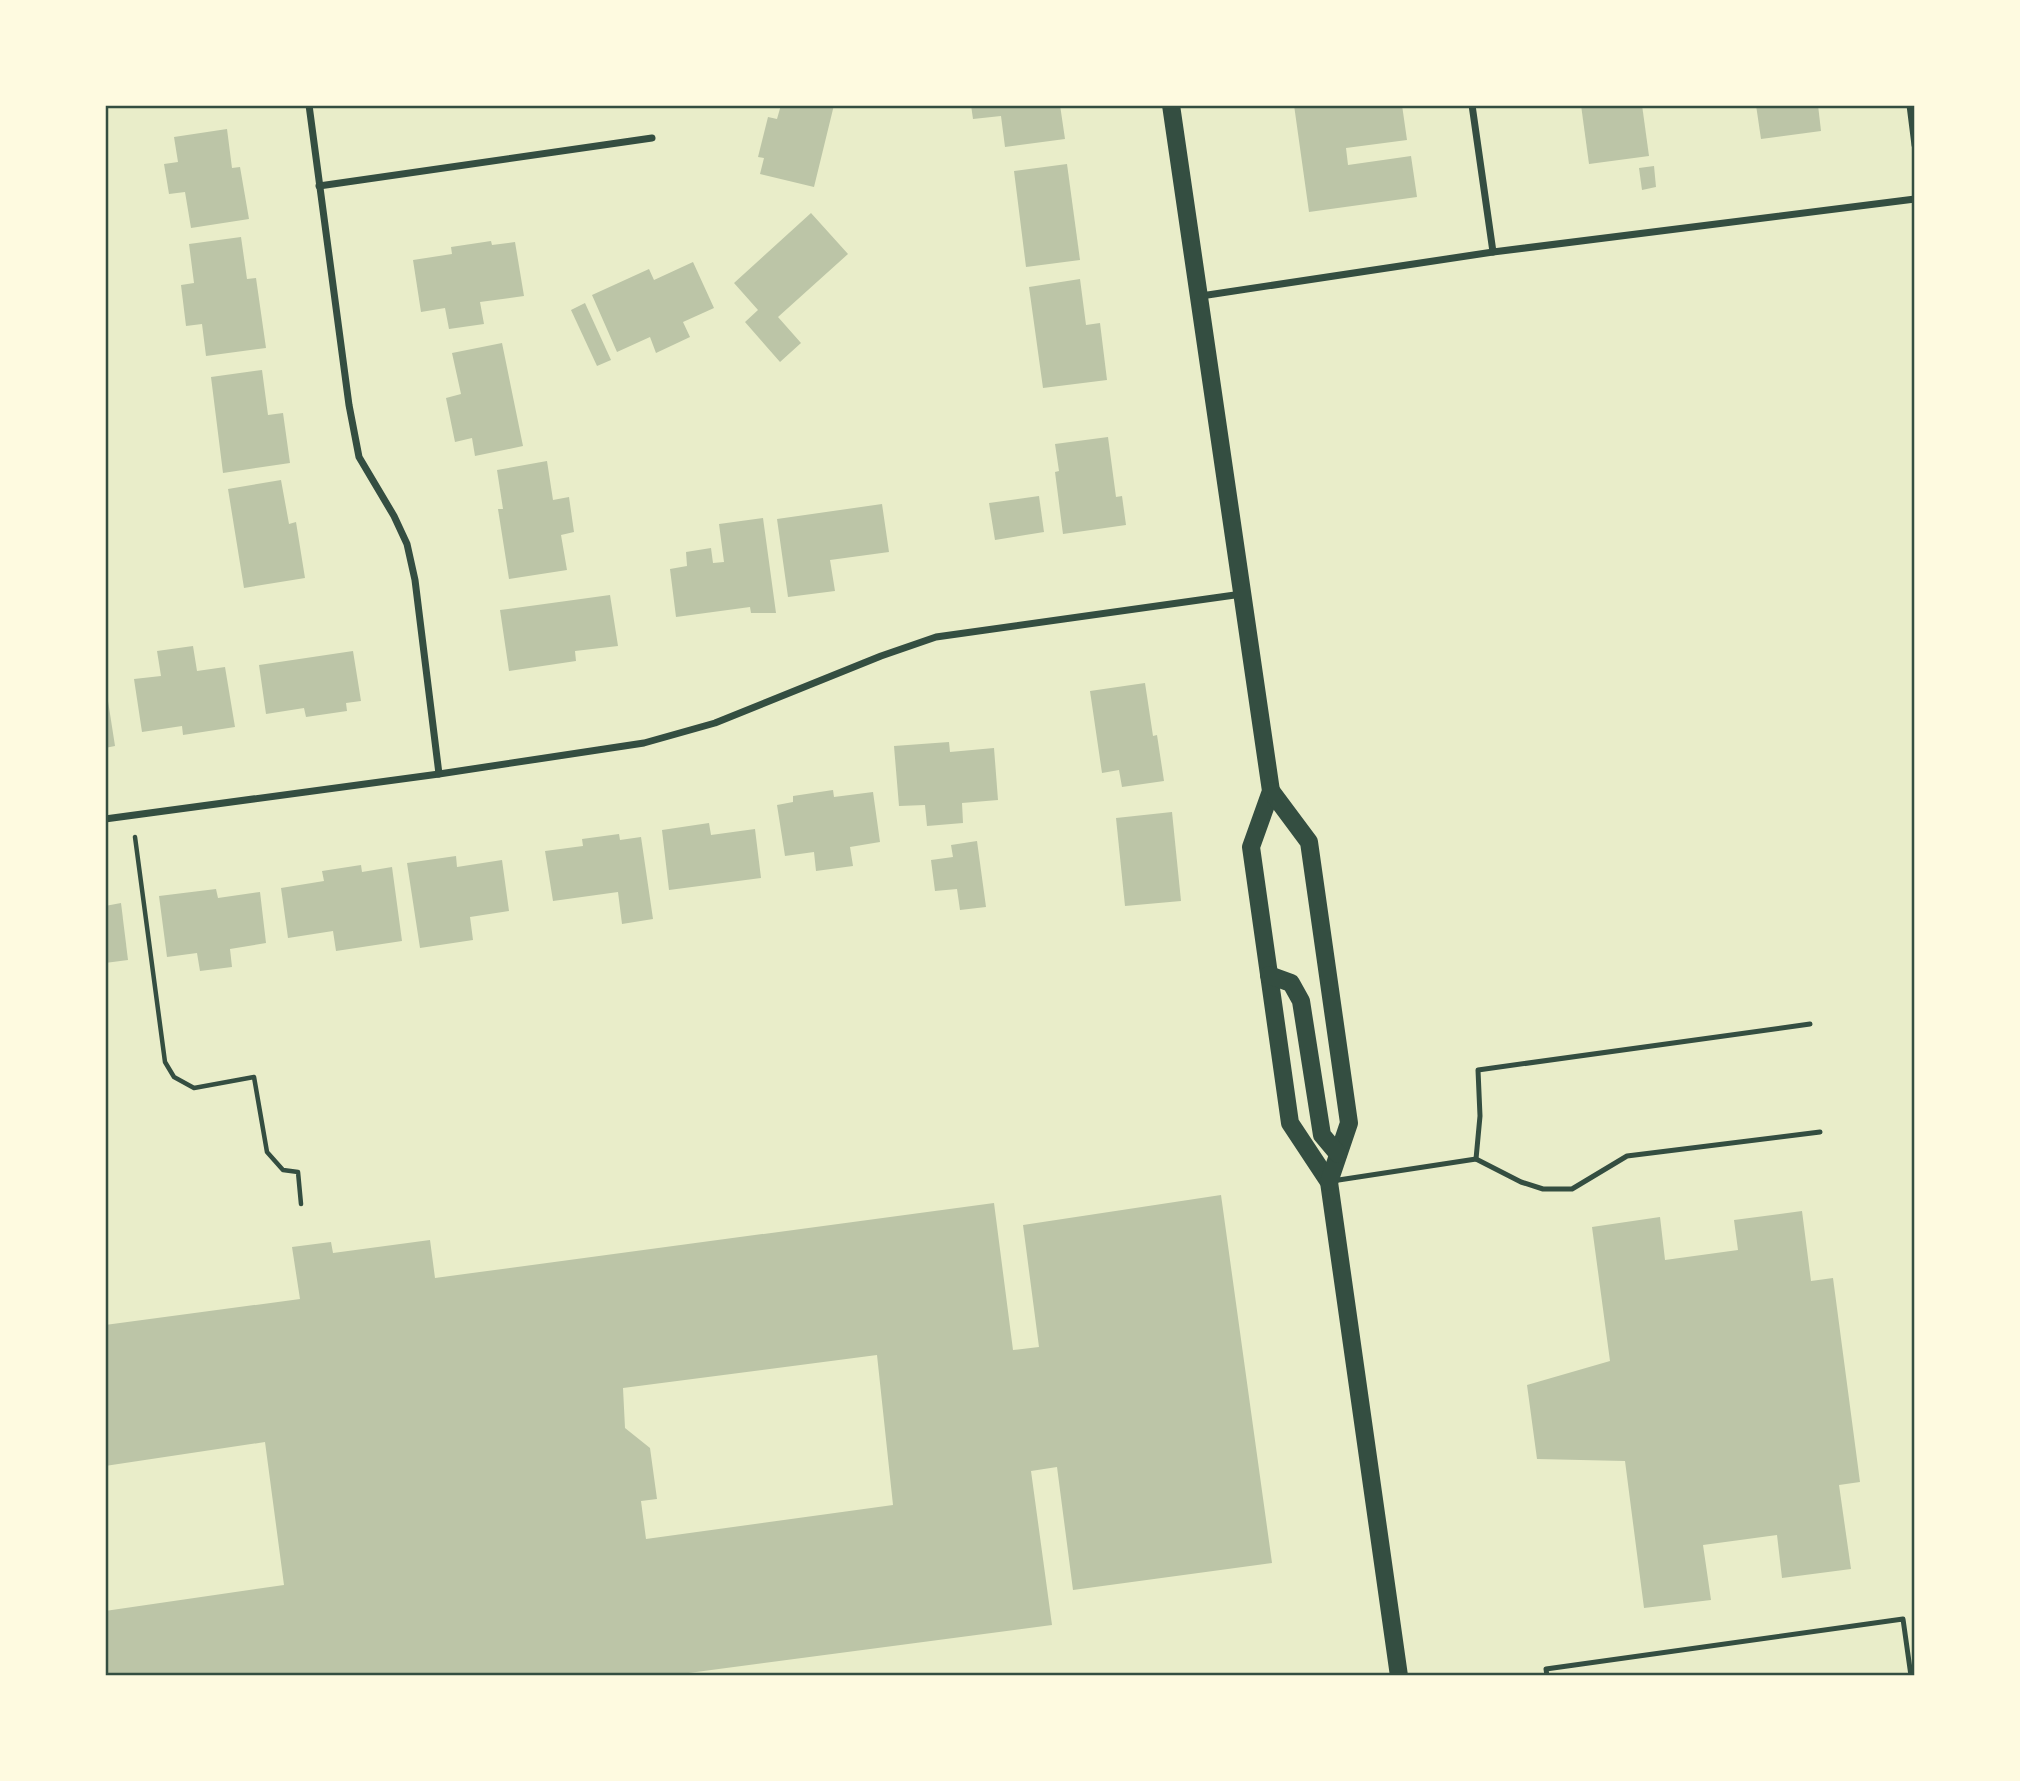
<svg xmlns="http://www.w3.org/2000/svg" width="2020" height="1781" viewBox="0 0 2020 1781" font-family="'Nunito Sans',sans-serif">
<style>
.building{fill:#bcc5a7;fill-rule:evenodd}
.lines{fill:none;stroke-linecap:round;stroke-linejoin:round}
.path{stroke:#344e41;stroke-width:4.5}
.service{stroke:#344e41;stroke-width:5}
.minor{stroke:#344e41;stroke-width:7}
.primary{stroke:#344e41;stroke-width:18}
.neatline{fill:none;stroke:#344e41;stroke-width:2.5}
</style>
<rect width="100%" height="100%" fill="#e9edc9"/>
<!-- building -->
<g class="building">
<path d="M781 105H834L814 187 760 174 764 158 758 157 768 117 777 119Z"/>
<path d="M971 105H1060L1065 139 1005 147 1001 116 973 119Z"/>
<path d="M1294 105H1402L1407 140 1346 148 1348 165 1411 156 1417 197 1309 212Z"/>
<path d="M1581 105H1642L1649 156 1589 164Z"/>
<path d="M1756 105H1818L1821 131 1761 139Z"/>
<path d="M227 129 232 168 240 167 249 219 191 228 185 192 169 194 164 164 178 162 174 137Z"/>
<path d="M1067 164 1080 260 1026 267 1014 171Z"/>
<path d="M1654 166 1656 187 1642 190 1639 168Z"/>
<path d="M811 213 848 254 778 317 801 343 780 362 745 322 758 310 734 283Z"/>
<path d="M241 237 247 279 256 278 266 348 206 356 202 324 186 326 181 285 194 283 189 244Z"/>
<path d="M491 241 492 245 515 242 524 296 480 302 484 324 449 329 445 308 421 312 413 260 452 254 451 247Z"/>
<path d="M693 262 714 308 683 322 690 337 656 353 650 337 617 352 592 295 649 269 654 280Z"/>
<path d="M1080 279 1086 325 1100 323 1107 380 1043 388 1029 287Z"/>
<path d="M585 303 611 360 597 366 571 310Z"/>
<path d="M502 343 523 446 475 456 472 438 455 442 446 398 461 394 452 353Z"/>
<path d="M262 370 268 415 283 413 290 463 223 473 211 377Z"/>
<path d="M1108 437 1116 497 1122 496 1126 525 1063 534 1055 472 1059 471 1055 444Z"/>
<path d="M547 461 553 500 569 497 574 532 561 535 567 570 509 579 498 509H503L497 470Z"/>
<path d="M281 480 289 524 296 522 305 578 244 588 228 489Z"/>
<path d="M1039 496 1044 532 995 540 989 503Z"/>
<path d="M882 504 889 552 830 560 835 591 788 597 777 519Z"/>
<path d="M763 518 776 613H751L750 607 676 617 670 569 687 566 686 552 711 548 713 563 724 562 719 524Z"/>
<path d="M610 595 618 646 575 651 576 661 509 671 500 610Z"/>
<path d="M193 646 197 671 225 667 235 727 183 735 182 726 142 732 134 679 161 676 157 651Z"/>
<path d="M353 651 361 701 346 703 347 711 306 717 304 708 266 714 259 665Z"/>
<path d="M1145 683 1153 736 1157 735 1164 781 1122 787 1119 770 1102 773 1090 691Z"/>
<path d="M108 701 115 746 105 748V702Z"/>
<path d="M949 742 950 752 994 748 998 800 962 803 963 823 927 826 925 805 899 806 894 746Z"/>
<path d="M833 790 834 797 873 792 880 842 850 847 853 866 816 871 814 852 785 856 777 805 793 802V796Z"/>
<path d="M1172 812 1181 901 1125 906 1116 818Z"/>
<path d="M709 823 711 835 755 829 761 878 669 890 662 830Z"/>
<path d="M619 834 620 840 641 837 653 919 622 924 618 892 553 901 545 851 583 846 582 839Z"/>
<path d="M977 841 986 907 960 910 957 889 935 891 931 860 953 857 951 845Z"/>
<path d="M456 856 457 867 502 860 509 911 470 917 473 940 420 948 407 863Z"/>
<path d="M361 865 362 872 392 867 402 941 336 951 333 931 288 938 281 888 324 881 322 871Z"/>
<path d="M216 889 218 898 260 892 266 943 230 949 232 967 200 971 197 953 167 957 159 896Z"/>
<path d="M121 903 128 960 105 963V906Z"/>
<path d="M1221 1195 1272 1563 1073 1590 1057 1467 1031 1471 1052 1625 666 1676H105V1611L284 1585 265 1442 105 1466V1325L300 1299 292 1247 331 1242 333 1253 430 1240 435 1278 994 1203 1013 1350 1039 1347 1023 1225ZM877 1355 893 1505 646 1539 641 1501 657 1499 650 1448 625 1428 623 1388Z"/>
<path d="M1802 1211 1811 1281 1833 1278 1860 1482 1839 1485 1851 1569 1782 1578 1777 1535 1703 1545 1711 1600 1644 1608 1625 1461 1537 1459 1527 1385 1610 1361 1592 1227 1660 1217 1665 1260 1738 1250 1734 1220Z"/>
</g>
<g class="lines">
<!-- path -->
<path class="path" d="M135 837 165 1062 174 1077 194 1088 254 1077 267 1152 283 1170 298 1172 301 1204"/>
<!-- service -->
<g class="service">
<path d="M1476 1159 1480 1116 1478 1070 1810 1024"/>
<path d="M1332 1181 1476 1159 1521 1182 1543 1189H1572L1627 1156 1820 1132"/>
<path d="M1547 1676 1546 1669 1903 1619 1911 1676"/>
</g>
<!-- minor -->
<g class="minor">
<path d="M309 105 349 405 359 457 394 516 407 544 415 580 439 774"/>
<path d="M1472 105 1493 252"/>
<path d="M1910 105 1915 145"/>
<path d="M319 186 652 138"/>
<path d="M1201 296 1493 252 1915 199"/>
<path d="M105 819 439 774 644 743 715 723 881 656 936 637 1242 594"/>
</g>
<!-- primary -->
<g class="primary">
<path d="M1171 105 1271 791 1251 847 1290 1123 1329 1182 1399 1676"/>
<path d="M1271 791 1309 842 1349 1123 1329 1182"/>
<path d="M1269 975 1291 983 1301 1001 1322 1135 1338 1154"/>
</g>
</g>
<!-- border -->
<rect width="2020" height="1781" fill="none" stroke="#fefae0" stroke-width="214"/>
<rect x="107" y="107" width="1806" height="1567" class="neatline"/>
</svg>
